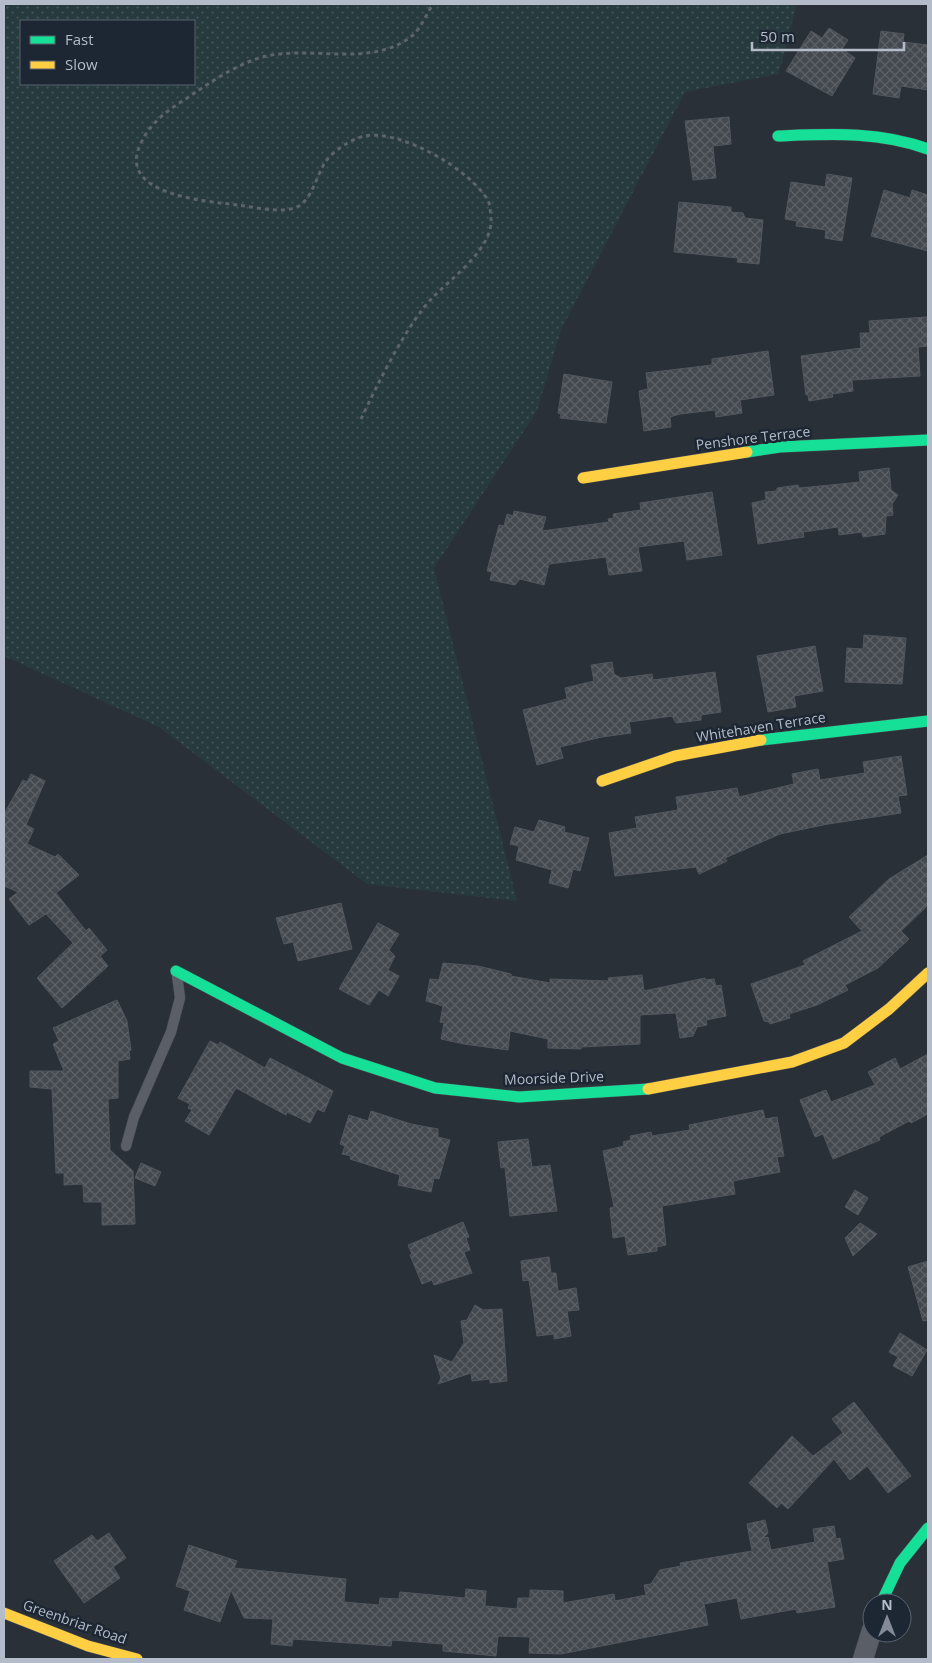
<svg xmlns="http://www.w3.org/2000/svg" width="932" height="1663" viewBox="0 0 932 1663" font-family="'Open Sans',sans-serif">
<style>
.grass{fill:url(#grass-dots);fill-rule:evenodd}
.building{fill:url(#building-cross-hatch);stroke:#52575f}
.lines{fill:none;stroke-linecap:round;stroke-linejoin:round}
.lane-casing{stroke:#484c53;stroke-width:11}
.street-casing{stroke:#484c53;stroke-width:21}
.fast-casing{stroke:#484c53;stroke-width:12}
.slow-casing{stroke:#484c53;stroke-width:12}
.path{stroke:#5d636a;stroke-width:3;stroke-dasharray:4 4;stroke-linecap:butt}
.lane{stroke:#5a5e66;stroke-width:10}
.street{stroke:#5a5e66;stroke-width:20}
.fast{stroke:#16e098;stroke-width:11}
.slow{stroke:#ffcf43;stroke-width:11}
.labels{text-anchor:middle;stroke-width:5;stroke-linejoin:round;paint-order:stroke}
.street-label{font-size:14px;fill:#b4bcc9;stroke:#1d2633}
</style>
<defs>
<pattern id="grass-dots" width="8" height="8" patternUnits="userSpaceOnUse" patternTransform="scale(1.25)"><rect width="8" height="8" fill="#273a3e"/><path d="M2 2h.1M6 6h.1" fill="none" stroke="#445559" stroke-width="1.8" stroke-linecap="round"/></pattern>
<pattern id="building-cross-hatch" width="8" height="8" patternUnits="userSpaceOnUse" patternTransform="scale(1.25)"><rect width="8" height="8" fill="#444950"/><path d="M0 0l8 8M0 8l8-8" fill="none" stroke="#5d6168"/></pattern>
</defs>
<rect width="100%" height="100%" fill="#2a3038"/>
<!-- grass -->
<path class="grass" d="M4 4H797L779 74 685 92 561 330 537 411 434 568 517 901 367 884 159 727 4 656ZM21 21H194V84H21Z"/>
<!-- building -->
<g class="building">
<path d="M829 28 848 40 842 49 855 58 832 96 786 71 811 31 822 38Z"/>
<path d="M881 31 904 34 903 42 928 45V90L901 86 899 98 873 94Z"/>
<path d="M729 117 731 144 713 146 716 178 693 180 685 121Z"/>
<path d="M827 174 852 178 842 241 825 238 826 230 796 226 797 221 785 219 791 182 825 187Z"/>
<path d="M884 190 910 198 912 190 928 195V251L871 236Z"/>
<path d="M679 202 731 207V212L743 213 745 218 763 220 759 264 737 262 738 258 674 252Z"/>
<path d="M927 317 928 346 918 347 920 376 852 380 853 391 832 394 833 397 809 401 808 395H806L801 356 861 348 860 333H870L869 321Z"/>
<path d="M768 351 774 395 740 400 742 413 716 417 715 410 680 414 670 417 671 427 644 431 639 391 648 389 646 373 712 365V359Z"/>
<path d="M564 374 612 382 606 423 560 418 561 414 558 413Z"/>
<path d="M889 468 891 490 898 495 892 504 893 515 886 516 885 534 863 537 862 532 839 535 838 527 803 532 804 537 758 544 752 503 766 500 765 492 777 491V488L798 485 799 488 810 487 860 482 859 472Z"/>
<path d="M712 492 722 555 687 560 684 541 638 547 642 571 609 575 606 557 549 564 544 585 520 579 515 585 490 580 492 572 487 571 499 525 504 526 507 514 513 516 514 511 546 517 542 531 609 522 608 519 614 518 613 514 641 510 640 503Z"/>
<path d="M864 635 906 638 902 684 845 682 847 648 863 649Z"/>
<path d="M815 646 823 691 794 696 796 707 768 712 757 656Z"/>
<path d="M612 662 614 674 621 678 652 674 653 680 715 672 721 712 701 715V720L676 723 672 716 629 722 631 733 602 737 560 747 563 758 537 765 523 710 567 699 565 688 594 681 591 665Z"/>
<path d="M901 756 907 795 898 796 901 813 828 824 780 834 725 858 727 861 699 874 696 867 615 876 609 833 637 828 635 817 678 810 676 797 737 788 739 797 794 784 792 774 818 769 820 780 865 773 863 762Z"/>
<path d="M31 774 45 781 26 825 34 829 27 844 55 857 58 854 79 875 56 893 86 931 89 928 107 950 100 956 108 966 62 1008 37 978 73 943 46 914 29 925 9 899 18 892 4 886V814L23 780 27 782Z"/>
<path d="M539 820 565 827 564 832 589 838 580 871 573 869 568 888 549 883 552 870 516 860 519 846 510 844 515 827 534 832Z"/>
<path d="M928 855V905L901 931 909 939 878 968 845 985 848 990 817 1005 789 1014 790 1018 770 1024 769 1022 764 1021 751 984 805 965 803 961 862 931 849 917 889 879Z"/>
<path d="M341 903 352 949 298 961 293 942 284 944 276 918Z"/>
<path d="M378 923 399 934 389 950 395 956 388 970 399 976 388 996 379 990 369 1005 339 989Z"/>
<path d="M443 963 478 966 511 974V976L550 983V979L609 981 608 978 642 975 644 991 705 978 706 980 714 979 716 986 721 985 726 1016 706 1020 707 1025 697 1027 693 1036 680 1038 676 1013 640 1015V1044L581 1047V1049L548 1048V1039L510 1031 508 1050 464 1044 441 1039 444 1023 440 1022 443 1006 426 1001 430 979 439 980Z"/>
<path d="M117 1000 127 1021 131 1050 129 1051 130 1059 118 1061V1098L108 1099 110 1150 133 1171 135 1224 102 1225V1202H84L83 1184 64 1185V1173H56L52 1089 30 1087V1071H64L53 1044 59 1041 53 1028Z"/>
<path d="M210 1041 218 1045 220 1042 265 1068 270 1058 333 1091 324 1112 317 1109 310 1123 287 1112 286 1115 236 1088 209 1135 185 1121 192 1110 188 1108 190 1104 178 1098Z"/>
<path d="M928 1054V1114L911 1123 909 1121 879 1137 880 1140 833 1159 823 1134 815 1137 800 1100 826 1090 831 1102 875 1085 868 1072 895 1058 900 1069Z"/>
<path d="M763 1110 765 1119 777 1117 784 1156 777 1157 780 1172 733 1181 735 1194 662 1206 666 1245 657 1247V1251L628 1255 625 1236 613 1238 610 1208 614 1207 603 1151 624 1146 623 1142 631 1140 630 1136 651 1132 652 1136 690 1130 689 1125Z"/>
<path d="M371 1111 411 1124 438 1129V1137L450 1140 439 1179 434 1178 431 1192 398 1185 400 1175 350 1159 351 1156 342 1154 345 1146 340 1144 349 1115 368 1121Z"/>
<path d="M528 1139 532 1167 550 1165 557 1211 510 1216 505 1167 501 1168 498 1142Z"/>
<path d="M141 1163 161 1172 155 1186 135 1178Z"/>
<path d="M855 1190 868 1198 858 1215 845 1207Z"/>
<path d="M463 1222 469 1237 466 1238 470 1250 464 1252 472 1273 434 1285 432 1280 422 1284 410 1255 412 1254 408 1245Z"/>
<path d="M860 1223 877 1234 853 1256 845 1238Z"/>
<path d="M549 1257 551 1273H556L558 1291 576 1288 579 1310 567 1311 571 1336 554 1339V1334L537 1336 529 1280 523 1281 521 1261Z"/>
<path d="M928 1261V1320L923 1321 908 1267Z"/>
<path d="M475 1305 483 1310 502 1309 507 1381 490 1383V1379L472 1381 471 1373 438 1384 441 1378 434 1355 452 1362 464 1343 461 1321 467 1320Z"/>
<path d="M900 1333 927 1350 912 1376 893 1366 898 1357 889 1352Z"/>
<path d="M854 1402 911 1476 888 1493 867 1466 850 1480 834 1459 788 1509 781 1503 777 1508 749 1483 792 1436 813 1456 843 1433 832 1419Z"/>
<path d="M765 1520 768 1533 763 1538 768 1537 771 1550 815 1542 813 1529 834 1526 836 1539 840 1538 844 1559 827 1562 835 1607 797 1613 796 1609 741 1619 737 1598 704 1604 708 1625 561 1654 529 1653 530 1637 498 1636 496 1656 443 1651V1644L392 1640 391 1646 293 1639 292 1646 271 1644 273 1619 244 1618 231 1590 220 1622 184 1610 190 1591 176 1586 189 1545 237 1561 234 1568 346 1579 344 1602 379 1605 380 1598 399 1599 400 1592 465 1598 466 1589 486 1591 485 1606 517 1609 518 1598H530V1590L563 1591V1603L614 1594 615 1601 646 1595 644 1585 651 1584 660 1570 681 1566 680 1563 752 1551 747 1524Z"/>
<path d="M109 1533 126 1558 113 1567 120 1578 84 1603 54 1561 92 1535 97 1541Z"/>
</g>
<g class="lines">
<defs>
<path id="lane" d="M126 1146 134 1117 171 1032 180 998 177 975"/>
<path id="street" d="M863 1659 872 1630"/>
<g id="fast">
<path d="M778 136C830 134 879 131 928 149"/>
<path d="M747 452 780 447 928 440"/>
<path d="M761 740 928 721"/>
<path d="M176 971 342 1058 435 1088 519 1097 648 1089"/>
<path d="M881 1603 900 1563 928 1528"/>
</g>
<g id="slow">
<path d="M583 478 747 452"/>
<path d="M602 781 675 756 761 740"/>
<path d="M648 1089 792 1062 844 1043 889 1009 928 973"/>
<path d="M4 1613 88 1646 137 1659"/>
</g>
</defs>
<!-- lane casing -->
<use href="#lane" class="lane-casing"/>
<!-- street casing -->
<use href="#street" class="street-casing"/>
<!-- fast casing -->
<use href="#fast" class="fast-casing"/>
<!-- slow casing -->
<use href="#slow" class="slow-casing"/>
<!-- path -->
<path class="path" d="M361 419C377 385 407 324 433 297 452 278 493 248 491 219 490 213 491 204 487 199 469 169 400 129 365 136 359 137 351 141 346 144 339 148 330 155 326 161 316 175 312 203 294 208 277 213 255 207 237 205 206 201 115 195 141 143 151 121 170 109 190 96 211 82 234 66 259 58 308 43 371 70 413 35 421 28 427 13 433 4"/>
<!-- lane -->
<use href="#lane" class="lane"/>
<!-- street -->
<use href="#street" class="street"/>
<!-- fast -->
<use href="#fast" class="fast"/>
<!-- slow -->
<use href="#slow" class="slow"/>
</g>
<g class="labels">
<!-- street labels -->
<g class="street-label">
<text transform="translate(753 438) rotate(-7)" y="5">Penshore Terrace</text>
<text transform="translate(761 727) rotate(-9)" y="5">Whitehaven Terrace</text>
<text transform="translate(554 1078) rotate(-2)" y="5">Moorside Drive</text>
<text transform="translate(75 1622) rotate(19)" y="5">Greenbriar Road</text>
</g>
</g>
<!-- border -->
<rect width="932" height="1663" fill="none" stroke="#b4bcc9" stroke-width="10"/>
<!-- legend -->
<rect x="20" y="20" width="175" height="65" fill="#1d2633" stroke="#59626f"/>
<rect x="30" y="36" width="25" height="8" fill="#16e098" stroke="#59626f"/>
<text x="65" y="45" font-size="15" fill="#b4bcc9">Fast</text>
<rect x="30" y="61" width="25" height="8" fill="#ffcf43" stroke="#59626f"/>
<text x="65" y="70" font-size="15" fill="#b4bcc9">Slow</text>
<!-- north arrow -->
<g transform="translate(887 1618)"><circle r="24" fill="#1d2633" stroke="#59626f"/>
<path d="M0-4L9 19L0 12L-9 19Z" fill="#848b96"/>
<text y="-8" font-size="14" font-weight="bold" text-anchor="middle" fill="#b4bcc9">N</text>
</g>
<!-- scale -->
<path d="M752 42v8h152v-8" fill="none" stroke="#b4bcc9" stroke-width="2.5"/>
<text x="760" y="42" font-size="15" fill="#b4bcc9" stroke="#1d2633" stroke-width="4" paint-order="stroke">50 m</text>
</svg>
